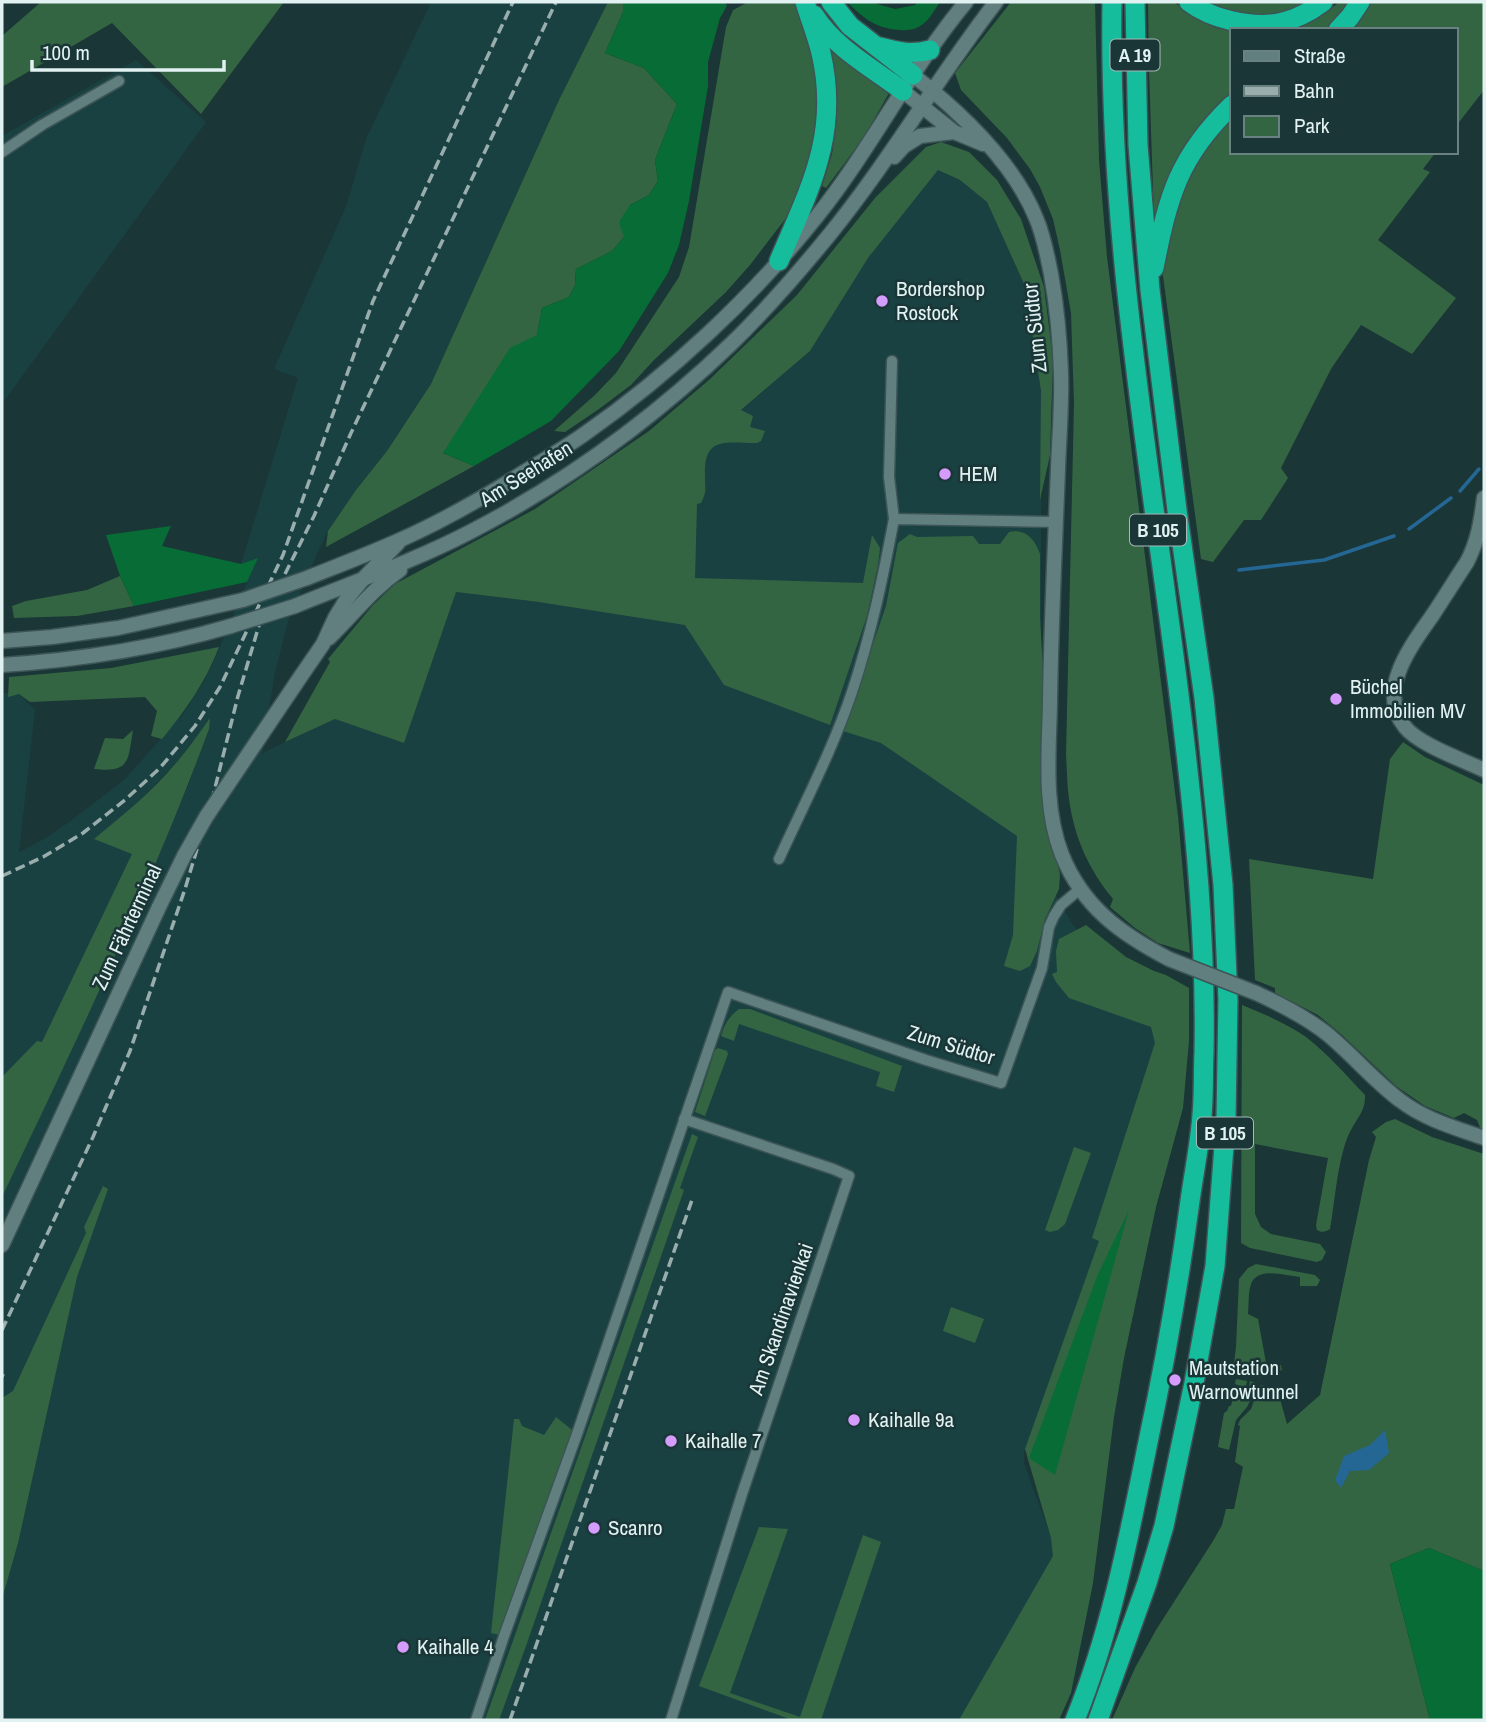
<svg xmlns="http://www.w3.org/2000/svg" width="1486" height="1722" viewBox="0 0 1486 1722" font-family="'Archivo Narrow',sans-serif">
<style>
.built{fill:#1a4142;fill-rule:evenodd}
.green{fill:#346542}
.forest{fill:#076c35}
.water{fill:#256794}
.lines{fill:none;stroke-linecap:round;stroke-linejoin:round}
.stream{stroke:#256794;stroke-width:3.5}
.street-casing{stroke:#3c5455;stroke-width:13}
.secondary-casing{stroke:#3c5455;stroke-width:17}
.highway-casing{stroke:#3c5455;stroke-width:22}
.street{stroke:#627f7f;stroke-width:10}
.secondary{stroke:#627f7f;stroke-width:14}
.highway{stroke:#16bd9d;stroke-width:19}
.rail{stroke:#99adad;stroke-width:3.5;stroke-dasharray:10 5;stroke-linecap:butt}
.secondary-bridge-casing{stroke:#3c5455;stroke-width:17;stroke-linecap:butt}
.secondary-bridge{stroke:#627f7f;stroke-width:14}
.poi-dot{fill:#d49cfc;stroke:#1a3636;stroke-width:2.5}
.labels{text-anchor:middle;stroke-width:5;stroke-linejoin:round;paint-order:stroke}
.shield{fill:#1a3636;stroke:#a6baba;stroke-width:2}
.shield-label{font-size:19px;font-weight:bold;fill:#e2f2f2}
.poi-label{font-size:21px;fill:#e2f2f2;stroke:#1a3636;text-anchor:start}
.street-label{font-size:21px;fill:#e2f2f2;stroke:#1a3636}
</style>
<rect width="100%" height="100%" fill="#1a3636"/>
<!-- built -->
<g class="built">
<path d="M431 2H608L559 100 431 384 387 451 356 490 328 531 317 554 288 622 275 672 262 755 266 751 335 719 404 743 456 592 539 602 694 451 810 351 868 258 938 170 960 180 987 202 1025 286 1041 391V820L1054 892 1071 922 1083 938 1162 990 1159 1042 1102 1241 1024 1452V1463L1052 1540 1055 1557 965 1720H2V693H18L35 710 19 852 46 838 76 817 125 779 183 714 203 683 213 663 257 559 241 564 298 378 274 369 347 204 366 139ZM209 720V729L187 788 158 856 95 839 131 809 154 786 176 763Z"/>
<path d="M136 60 206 122 2 404V136Z"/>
</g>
<!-- green -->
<g class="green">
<path d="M41 2H284L201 114 112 23 2 87V36Z"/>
<path d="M608 2H623V12L605 53 644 68 677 104 655 160 658 181 649 195 630 205 624 237 612 251 576 269 575 285 569 297 542 308 537 335 443 453 474 466 326 547 328 531 356 490 387 451 431 384 559 100Z"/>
<path d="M748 2H796L809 36 818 80V140L796 200 786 218 750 265 726 292 654 360 631 385 599 409 565 432 554 431 595 395 616 373 679 277 689 247 726 27 733 10Z"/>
<path d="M1011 2H1095L1099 160 1107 257 1178 816 1190 953 1158 943 1135 928 1110 907 1113 899C1089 870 1074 837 1069 799 1067 785 1067 770 1066 755L1074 404 1071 313 1060 250 1053 219 1040 187 1030 169 1007 138 961 90 955 73Z"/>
<path d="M1148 2H1174L1192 16 1216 28 1232 31V95C1205 119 1182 144 1168 178 1162 192 1159 207 1154 221L1149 70Z"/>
<path d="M1203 2H1310C1288 13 1260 22 1234 15 1224 13 1213 6 1203 2Z"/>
<path d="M1339 2H1355L1329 30H1290C1309 26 1325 14 1339 2Z"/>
<path d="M1370 2H1484V90L1456 126V30H1348L1358 20Z"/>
<path d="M832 51 887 89 888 95 862 140 826 188 822 186 832 154 837 118Z"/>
<path d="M1232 113V152H1436L1423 169 1430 172 1378 240 1456 298 1412 354 1361 325 1331 369 1281 468 1288 478 1261 520H1244L1213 562 1201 559 1163 276 1164 248 1172 207 1202 145Z"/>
<path d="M941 142 969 152 997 180 1021 219 1044 287 1053 359 1050 455 1040 500 1041 391 1025 286 987 202 960 180 938 170 868 258 810 351 741 410 753 416 750 427 765 431 761 441 757 443C726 443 703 435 705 477 705 489 707 491 701 503L697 504 695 578 863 583 872 535 880 548 878 565 867 616 830 725 724 685 685 625 539 602 456 592 404 743 335 719 285 742 330 662 328 659 373 605 395 584 535 509 649 431 710 379 797 295 875 198 926 147Z"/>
<path d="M1016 531C1030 533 1035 541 1040 554V618L1043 668 1044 814 1060 874 1059 889 1045 919 1037 951 1030 966 1020 971 1004 966 1013 935 1017 836 881 743 843 731 886 606 898 543 910 534 917 537 973 536 979 544H1000L1009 532Z"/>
<path d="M120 576 134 606 77 616 14 618 12 606 26 601 87 590Z"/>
<path d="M219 647C206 682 185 711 162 739L151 736 157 711 145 697 30 702 19 694 8 697 9 677 111 668Z"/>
<path d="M210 718 209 729C150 889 75 1043 2 1197V1077L37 1041 42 1042 132 854 94 839C123 815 152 792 176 763 188 749 199 733 210 718Z"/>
<path d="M133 730C128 761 130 773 94 769L105 738 123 739Z"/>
<path d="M1403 742 1425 757 1484 785V1131L1481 1130 1477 1120 1464 1113 1454 1118 1425 1106 1396 1086 1341 1034 1318 1015 1275 993V988L1255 980 1249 859 1373 879 1390 759Z"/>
<path d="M1086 925 1126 957 1154 971 1166 975 1189 988V1041L1183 1108 1156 1207 1124 1358 1114 1417 1093 1583 1071 1693 1059 1720H959L1053 1556 1051 1538 1025 1449 1099 1241 1092 1238 1155 1043 1151 1027 1069 998 1056 982 1052 974 1057 972 1056 951 1059 939Z"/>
<path d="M1242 1005C1264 1014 1286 1023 1306 1037 1328 1054 1346 1075 1365 1095 1366 1110 1357 1118 1351 1130 1338 1153 1335 1202 1330 1229 1325 1232 1322 1233 1317 1230L1316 1225 1328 1158 1255 1144V1214L1261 1227 1271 1234 1320 1244 1326 1252 1322 1260 1317 1262 1250 1248 1241 1243Z"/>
<path d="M739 1009H750L902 1066 894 1092 876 1086 880 1072 739 1024 734 1041 721 1036C725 1023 729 1017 739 1009Z"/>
<path d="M718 1048 727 1051 728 1054 705 1116 695 1112 715 1050Z"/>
<path d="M1395 1119 1432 1137 1484 1154V1571L1429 1548 1390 1564 1430 1720H1112L1135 1668 1156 1630 1213 1541 1222 1525 1226 1509H1234L1243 1467 1235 1462 1240 1426 1238 1425 1240 1420 1251 1409 1259 1386 1263 1385 1269 1401 1280 1399 1287 1424 1320 1395 1369 1160 1376 1137 1372 1132 1386 1122Z"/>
<path d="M692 1134 698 1137 680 1188 684 1190 526 1646 499 1720H485Z"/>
<path d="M1074 1147 1091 1153 1065 1224 1058 1230 1050 1232 1045 1230Z"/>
<path d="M103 1186 108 1189 77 1277 18 1543 2 1599V1398L13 1391 86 1233 84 1227Z"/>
<path d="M1256 1264 1315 1275 1320 1280 1317 1286H1300V1277C1285 1276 1258 1266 1251 1284 1248 1292 1249 1304 1248 1314L1258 1319 1267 1368 1281 1365 1282 1370 1263 1377 1233 1372 1236 1347 1239 1279 1248 1268Z"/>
<path d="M951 1307 984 1319 975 1343 943 1331Z"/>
<path d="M1236 1379 1247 1381 1245 1391 1248 1392 1250 1381 1256 1383 1252 1397 1247 1407 1236 1420 1229 1450 1218 1447 1224 1413 1227 1411 1229 1406H1231L1233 1398 1238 1397 1240 1386 1235 1384Z"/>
<path d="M556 1417 577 1434 504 1636 491 1633 514 1419H519L522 1426 544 1435Z"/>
<path d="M759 1527 788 1529 730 1693 800 1717 863 1535 881 1542 821 1720H792L699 1686Z"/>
</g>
<!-- forest -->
<g class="forest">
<path d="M623 2H725L727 6 720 18 708 62V86L689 201 679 245 668 273 619 351 551 421 474 466 443 453 510 348 537 335 542 308 569 297 575 285 576 269 612 251 624 237 619 222 630 205 649 195 658 181 655 160 677 104 644 68 605 53 623 12Z"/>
<path d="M847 2H870L895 9 915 5 917 2H940C935 9 930 19 923 24 917 29 909 31 901 30 877 29 864 19 847 2Z"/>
<path d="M171 526 162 546 241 564 258 558 247 582 134 606 120 576 106 535Z"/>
<path d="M1129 1210 1055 1475 1029 1458 1098 1274Z"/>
<path d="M1429 1548 1484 1571V1720H1430L1390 1564Z"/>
</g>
<!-- water -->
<path class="water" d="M1385 1430 1389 1453 1369 1470 1350 1471 1341 1488 1335 1480 1344 1456 1370 1445Z"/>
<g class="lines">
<!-- stream -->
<g class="stream">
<path d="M1460 491 1479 469"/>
<path d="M1409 529 1451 498"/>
<path d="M1239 570 1324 560 1394 536"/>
</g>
<defs>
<g id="street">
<path d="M2 152 42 125 119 81"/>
<path d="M892 361 889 477 894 519"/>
<path d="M779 859C804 804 833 749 852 692 871 635 883 577 894 519L1056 522"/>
<path d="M476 1720 504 1636 577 1434 728 992 926 1060 1001 1083 1042 968 1049 927 1054 916 1061 905 1080 889"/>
<path d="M671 1720 742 1494 849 1176 833 1169 684 1119"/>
</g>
<g id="secondary">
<path d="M913 75C959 111 1014 163 1036 218 1044 236 1047 255 1051 274 1057 307 1060 341 1061 374 1062 406 1059 438 1058 469 1055 547 1051 625 1050 702 1049 752 1043 807 1062 855 1083 907 1121 934 1169 959"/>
<path d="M903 91 954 132 983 144"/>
<path d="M894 157 904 146 920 136 954 132"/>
<path d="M1484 498C1481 521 1478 541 1467 562 1455 580 1444 598 1432 616 1411 646 1376 691 1405 727 1418 744 1463 760 1484 770"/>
<path d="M307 578C337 566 369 554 400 540 445 520 488 495 529 469 547 458 566 447 583 435 669 375 753 297 818 215 872 147 911 68 966 2"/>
<path d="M295 606C354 582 414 561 470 532 565 483 654 418 731 344 766 310 799 272 830 234 890 160 938 77 996 2"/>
<path d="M329 638C353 615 371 590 400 570"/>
<path d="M2 641 52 637 118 628 243 600"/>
<path d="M2 665C79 660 156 648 231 626"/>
<path d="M301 676 323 644 335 618 346 600 363 579 398 543"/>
<path d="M1256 993C1280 1004 1304 1016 1326 1033 1352 1054 1374 1081 1401 1101 1426 1120 1456 1128 1484 1138"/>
<path d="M2 1245 159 907"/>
</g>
<g id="highway">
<path d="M831 2 850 26 913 75"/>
<path d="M1189 2C1211 19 1251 28 1278 23 1294 20 1310 12 1323 2"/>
<path d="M814 15C835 48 872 68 903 91"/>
<path d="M1338 30 1350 17 1360 2"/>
<path d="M880 47C898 52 912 55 930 50"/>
<path d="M779 261C809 190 840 134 821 53 817 36 810 19 805 2"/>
<path d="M1154 268C1168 197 1178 157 1232 105"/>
<path d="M1075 1720C1111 1631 1129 1536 1148 1442 1165 1362 1179 1282 1190 1201 1194 1172 1200 1143 1202 1115 1204 1094 1203 1074 1204 1053 1205 998 1203 943 1199 888 1177 592 1107 299 1112 2"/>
<path d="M1098 1720 1147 1583 1164 1526 1194 1383 1215 1266 1226 1119 1228 1000 1223 885 1204 698 1177 510 1150 290 1138 145 1135 2"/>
</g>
</defs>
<!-- street casing -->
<use href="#street" class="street-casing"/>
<!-- secondary casing -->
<use href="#secondary" class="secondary-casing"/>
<!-- highway casing -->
<use href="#highway" class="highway-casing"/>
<!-- street -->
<use href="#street" class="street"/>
<!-- secondary -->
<use href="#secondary" class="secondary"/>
<!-- highway -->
<use href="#highway" class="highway"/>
<!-- rail -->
<g class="rail">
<path d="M285 574 314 516 351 433 556 2"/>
<path d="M2 876 43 857 83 833 125 800 160 768 195 726 220 687 283 555 373 301 513 2"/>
<path d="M2 1330 93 1137 130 1051 185 889 213 796 238 696 260 622"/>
<path d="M2 1377 3 1374"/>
<path d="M510 1720 693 1197"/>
</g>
<defs>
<g id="secondary-bridge">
<path d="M243 600 307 578"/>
<path d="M231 626 295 606"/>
<path d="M159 907 184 856 206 817 301 676"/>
<path d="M1169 959 1256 993"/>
</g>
</defs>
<!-- secondary-bridge casing -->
<use href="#secondary-bridge" class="secondary-bridge-casing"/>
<!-- secondary-bridge -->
<use href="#secondary-bridge" class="secondary-bridge"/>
</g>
<!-- markers -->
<g class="poi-dot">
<circle cx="882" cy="301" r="7"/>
<circle cx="945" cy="474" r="7"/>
<circle cx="1336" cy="699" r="7"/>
<circle cx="1175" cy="1380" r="7"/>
<circle cx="854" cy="1420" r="7"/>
<circle cx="671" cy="1441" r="7"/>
<circle cx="594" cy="1528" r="7"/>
<circle cx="403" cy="1647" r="7"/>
</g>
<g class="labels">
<!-- shield labels -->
<g class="shield">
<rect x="1110.5" y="39.5" width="49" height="31" rx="5"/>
<rect x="1130" y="514.5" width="56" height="31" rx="5"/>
<rect x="1197" y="1117.5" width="56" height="31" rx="5"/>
</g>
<g class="shield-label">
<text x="1135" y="62">A 19</text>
<text x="1158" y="537">B 105</text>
<text x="1225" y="1140">B 105</text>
</g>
<!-- poi labels -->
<g class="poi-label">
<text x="896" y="296">Bordershop<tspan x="896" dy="24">Rostock</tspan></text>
<text x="959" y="481">HEM</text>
<text x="1350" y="694">Büchel<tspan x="1350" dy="24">Immobilien MV</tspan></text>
<text x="1189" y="1375">Mautstation<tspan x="1189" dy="24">Warnowtunnel</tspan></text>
<text x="868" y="1427">Kaihalle 9a</text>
<text x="685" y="1448">Kaihalle 7</text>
<text x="608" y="1535">Scanro</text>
<text x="417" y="1654">Kaihalle 4</text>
</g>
<!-- street labels -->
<g class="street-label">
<text transform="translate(1035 328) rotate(-96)" y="7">Zum Südtor</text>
<text transform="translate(526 474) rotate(-32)" y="7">Am Seehafen</text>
<text transform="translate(127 927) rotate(-65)" y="7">Zum Fährterminal</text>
<text transform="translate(951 1045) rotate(17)" y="7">Zum Südtor</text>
<text transform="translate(781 1319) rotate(-71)" y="7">Am Skandinavienkai</text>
</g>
</g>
<!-- border -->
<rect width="1486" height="1722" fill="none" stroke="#e2f2f2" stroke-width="7"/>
<!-- legend -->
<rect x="1230" y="28" width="228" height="126" fill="#1a3636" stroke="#6a8181" stroke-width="2"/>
<rect x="1244" y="51" width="35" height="10" fill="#627f7f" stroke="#6a8181" stroke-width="2"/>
<text x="1294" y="63" font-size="21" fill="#e2f2f2">Straße</text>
<rect x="1244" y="86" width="35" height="10" fill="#99adad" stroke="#6a8181" stroke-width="2"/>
<text x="1294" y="98" font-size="21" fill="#e2f2f2">Bahn</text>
<rect x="1244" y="116" width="35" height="21" fill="#346542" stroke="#6a8181" stroke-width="2"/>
<text x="1294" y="133" font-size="21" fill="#e2f2f2">Park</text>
<!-- scale -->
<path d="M32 60v10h192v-10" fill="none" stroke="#e2f2f2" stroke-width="3.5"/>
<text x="42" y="60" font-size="21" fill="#e2f2f2" stroke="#1a3636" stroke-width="5" paint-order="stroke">100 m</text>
</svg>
